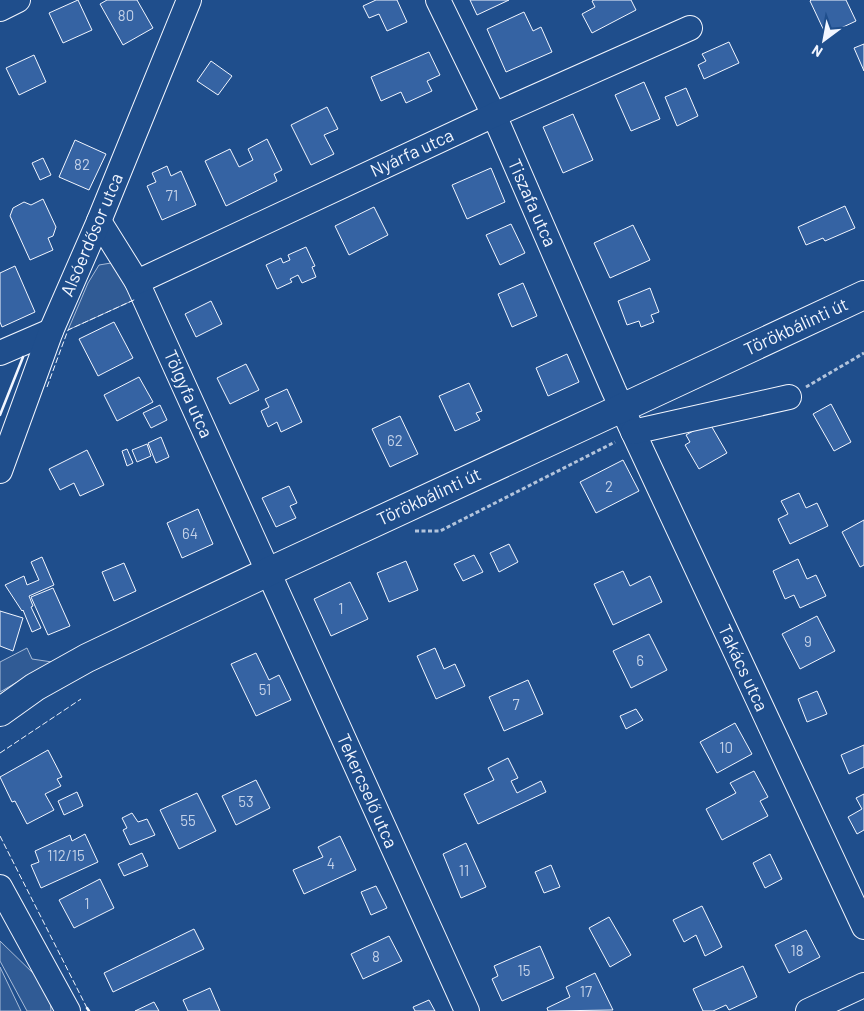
<svg xmlns="http://www.w3.org/2000/svg" width="864" height="1011" viewBox="0 0 864 1011" font-family="Barlow,sans-serif">
<style>
.built{fill:#305b95;stroke:#a8bbd7}
.building{fill:#3563a3;stroke:#f2f6ff}
.lines{fill:none;stroke-linecap:round;stroke-linejoin:round}
.minor-casing{stroke:#f2f6ff;stroke-width:26}
.major-casing{stroke:#f2f6ff;stroke-width:30}
.path{stroke:#b3c4dc;stroke-width:3;stroke-dasharray:4 2.5;stroke-linecap:butt}
.minor{stroke:#1f4e8c;stroke-width:24}
.major{stroke:#1f4e8c;stroke-width:28}
.fence{stroke:#f2f6ff;stroke-width:1;stroke-dasharray:6 2.5;stroke-linecap:butt}
.wall{stroke:#f2f6ff;stroke-width:2.5}
.labels{text-anchor:middle;stroke-width:4;stroke-linejoin:round;paint-order:stroke}
.number-label{font-size:15px;fill:#c3d1e8}
.street-label{font-size:18px;fill:#f2f6ff;stroke:#1f4e8c}
</style>
<rect width="100%" height="100%" fill="#1f4e8c"/>
<!-- built -->
<g class="built">
<path d="M111 263 128 285 136 299 68 330 88 283 99 265Z"/>
<path d="M27 648 32 659 52 662 0 692V662Z"/>
<path d="M0 941 36 976 50 995 51 1011H27L0 961Z"/>
<path d="M0 967 21 1011H0Z"/>
</g>
<!-- building -->
<g class="building">
<path d="M78 0 92 30 63 43 49 13Z"/>
<path d="M107 0H137L153 28 123 45 100 4Z"/>
<path d="M376 0H397L407 22 387 31 379 14 369 18 363 6Z"/>
<path d="M470 0H509L477 15Z"/>
<path d="M594 0H631L636 10 592 33 582 14 595 7 592 1Z"/>
<path d="M811 0H846L856 21 826 35 810 1Z"/>
<path d="M524 12 533 31 541 27 552 52 506 72 487 29Z"/>
<path d="M729 42 739 63 704 79 698 65 706 61 702 54Z"/>
<path d="M864 44V71L854 48Z"/>
<path d="M429 52 440 75 427 81 432 91 406 103 401 92 381 101 371 77Z"/>
<path d="M34 55 46 82 19 95 6 68Z"/>
<path d="M211 61 232 76 218 95 197 81Z"/>
<path d="M644 82 660 119 631 131 615 95Z"/>
<path d="M686 88 698 116 677 126 665 97Z"/>
<path d="M327 107 338 129 324 135 334 154 311 165 291 125Z"/>
<path d="M573 114 593 160 563 173 543 127Z"/>
<path d="M267 139 282 170 274 174 277 181 226 206 205 161 230 149 239 167 253 160 248 149Z"/>
<path d="M75 140 106 154 89 190 59 177Z"/>
<path d="M43 158 51 175 40 180 32 163Z"/>
<path d="M167 166 171 176 181 171 196 205 162 220 147 186 156 182 152 173Z"/>
<path d="M491 168 505 202 467 219 452 185Z"/>
<path d="M43 199 56 227 53 236 48 238 53 250 30 260 10 216 13 208 24 202 31 205Z"/>
<path d="M845 206 855 228 825 241 823 238 806 245 798 227Z"/>
<path d="M374 207 388 235 349 255 335 226Z"/>
<path d="M511 224 525 253 500 265 486 235Z"/>
<path d="M633 225 650 260 610 278 594 243Z"/>
<path d="M306 247 315 266 312 267 316 277 302 283 298 275 290 279 292 282 277 289 266 265 281 258 283 263 290 260 288 255Z"/>
<path d="M15 266 35 312 2 327 0 322V273Z"/>
<path d="M523 283 537 316 512 327 498 294Z"/>
<path d="M650 288 659 312 651 315 654 322 641 327 639 321 627 325 618 301Z"/>
<path d="M211 301 222 324 196 337 185 314Z"/>
<path d="M114 322 133 358 98 376 79 339Z"/>
<path d="M567 354 579 382 548 396 536 368Z"/>
<path d="M246 364 259 390 230 404 217 378Z"/>
<path d="M139 377 153 402 117 421 104 395Z"/>
<path d="M469 383 482 411 476 413 480 420 455 431 439 396Z"/>
<path d="M287 389 302 422 281 432 277 422 268 427 261 411 269 407 265 399Z"/>
<path d="M831 404 851 442 834 451 813 414Z"/>
<path d="M160 405 167 420 151 428 143 413Z"/>
<path d="M400 416 418 454 390 467 372 429Z"/>
<path d="M709 422 727 453 699 469 685 445 690 442 686 435Z"/>
<path d="M161 437 169 457 156 463 148 443Z"/>
<path d="M147 444 151 456 137 462 132 450Z"/>
<path d="M127 449 133 463 127 466 122 451Z"/>
<path d="M87 450 104 485 80 496 74 483 60 490 49 469Z"/>
<path d="M623 460 639 491 596 513 580 482Z"/>
<path d="M289 486 297 503 290 506 296 518 276 527 262 498Z"/>
<path d="M799 493 806 508 817 503 828 526 790 544 778 519 788 514 781 501Z"/>
<path d="M198 509 213 544 182 558 167 523Z"/>
<path d="M864 520V565L860 567 842 532Z"/>
<path d="M509 544 518 562 499 572 490 553Z"/>
<path d="M474 555 483 572 463 581 454 564Z"/>
<path d="M42 557 54 585 29 596 33 606 31 607 41 628 32 632 23 610 22 611 5 585 24 576 27 585 39 580 31 562Z"/>
<path d="M798 559 807 579 816 575 826 596 800 608 794 595 785 599 773 571Z"/>
<path d="M406 561 418 590 389 602 377 573Z"/>
<path d="M124 563 136 591 114 601 102 572Z"/>
<path d="M623 571 630 586 650 576 662 602 613 625 594 584Z"/>
<path d="M350 582 368 619 331 636 314 599Z"/>
<path d="M53 588 70 626 48 635 31 597Z"/>
<path d="M0 611 23 618 13 651 0 646Z"/>
<path d="M817 616 835 651 800 669 782 634Z"/>
<path d="M649 634 667 670 631 688 613 651Z"/>
<path d="M435 648 444 669 455 664 465 686 436 699 417 656Z"/>
<path d="M256 653 269 680 279 675 291 700 256 716 231 664Z"/>
<path d="M528 680 543 714 504 731 489 697Z"/>
<path d="M817 691 827 714 807 722 798 699Z"/>
<path d="M636 709 643 720 626 729 620 716Z"/>
<path d="M735 723 752 754 717 773 700 742Z"/>
<path d="M864 745V767L849 774 841 755Z"/>
<path d="M48 750 62 777 57 779 61 786 45 794 54 810 27 824 15 801 12 802 0 777Z"/>
<path d="M508 758 518 778 511 781 517 793 541 781 546 792 478 824 464 794 494 780 488 768Z"/>
<path d="M754 771 768 797 760 801 768 816 722 840 706 809 736 793 730 783Z"/>
<path d="M256 780 270 808 236 825 222 796Z"/>
<path d="M77 792 83 806 64 815 58 801Z"/>
<path d="M197 793 216 831 179 849 160 810Z"/>
<path d="M864 794V830L857 834 848 817 862 809 856 798Z"/>
<path d="M132 813 138 822 147 819 155 835 130 845 123 830 127 828 122 818Z"/>
<path d="M85 834 98 862 41 888 31 865 39 862 35 851 70 835 72 841Z"/>
<path d="M340 836 356 870 304 894 293 870 323 857 318 847Z"/>
<path d="M466 843 486 887 461 898 443 854Z"/>
<path d="M142 853 148 866 124 876 118 864Z"/>
<path d="M770 854 782 879 765 888 753 863Z"/>
<path d="M551 865 560 887 544 893 535 872Z"/>
<path d="M100 879 114 908 74 928 59 900Z"/>
<path d="M376 886 387 908 371 915 361 892Z"/>
<path d="M702 906 722 947 705 956 696 935 684 942 673 920Z"/>
<path d="M609 917 631 955 610 967 589 928Z"/>
<path d="M194 929 204 949 113 992 104 973Z"/>
<path d="M806 930 820 957 789 973 775 945Z"/>
<path d="M389 936 402 961 363 979 351 954Z"/>
<path d="M540 946 554 978 502 1001 492 979 498 976 494 966Z"/>
<path d="M743 966 757 997 729 1010 726 1005 713 1011H703L693 989Z"/>
<path d="M595 973 613 1010 548 1011 547 1008 570 997 566 987Z"/>
<path d="M210 988 220 1011H188L183 1000Z"/>
<path d="M429 1000 435 1011H415L413 1007Z"/>
<path d="M154 1002 159 1011H135Z"/>
</g>
<g class="lines">
<defs>
<g id="minor">
<path d="M438 0 494 115 614 391 864 927"/>
<path d="M0 9 18 0"/>
<path d="M99 221 137 282 467 1011"/>
<path d="M137 282 494 115 690 28"/>
<path d="M0 353 51 331"/>
<path d="M633 432 789 397"/>
<path d="M0 471 51 331 99 221 189 0"/>
<path d="M0 887 68 1011"/>
<path d="M808 1011 864 985"/>
</g>
<path id="major" d="M0 712 35 687 87 658 268 572 622 408 864 295"/>
</defs>
<!-- minor casing -->
<use href="#minor" class="minor-casing"/>
<!-- major casing -->
<use href="#major" class="major-casing"/>
<!-- path -->
<g class="path">
<path d="M806 387 864 353"/>
<path d="M415 531H440L615 442"/>
</g>
<!-- minor -->
<use href="#minor" class="minor"/>
<!-- major -->
<use href="#major" class="major"/>
<!-- fence -->
<g class="fence">
<path d="M47 387 68 330 136 299"/>
<path d="M0 753 81 699"/>
<path d="M0 836 87 1008"/>
</g>
<!-- wall -->
<g class="wall">
<path d="M0 415 23 357"/>
<path d="M87 1008 89 1011"/>
</g>
</g>
<g class="labels">
<!-- number labels -->
<g class="number-label">
<text x="126" y="21">80</text>
<text x="82" y="170">82</text>
<text x="172" y="201">71</text>
<text x="395" y="446">62</text>
<text x="609" y="492">2</text>
<text x="190" y="539">64</text>
<text x="341" y="614">1</text>
<text x="808" y="647">9</text>
<text x="640" y="666">6</text>
<text x="265" y="695">51</text>
<text x="516" y="710">7</text>
<text x="726" y="753">10</text>
<text x="246" y="807">53</text>
<text x="188" y="826">55</text>
<text x="66" y="861">112/15</text>
<text x="331" y="869">4</text>
<text x="464" y="876">11</text>
<text x="87" y="909">1</text>
<text x="797" y="956">18</text>
<text x="376" y="962">8</text>
<text x="524" y="976">15</text>
<text x="586" y="997">17</text>
</g>
<!-- street labels -->
<g class="street-label">
<text transform="translate(412 153) rotate(-25)" y="6">Nyárfa utca</text>
<text transform="translate(532 203) rotate(66)" y="6">Tiszafa utca</text>
<text transform="translate(92 235) rotate(-67)" y="6">Alsóerdősor utca</text>
<text transform="translate(796 327) rotate(-25)" y="6">Törökbálinti út</text>
<text transform="translate(188 394) rotate(66)" y="6">Tölgyfa utca</text>
<text transform="translate(429 497) rotate(-25)" y="6">Törökbálinti út</text>
<text transform="translate(743 668) rotate(65)" y="6">Takács utca</text>
<text transform="translate(367 791) rotate(66)" y="6">Tekercselő utca</text>
</g>
</g>
<!-- north arrow -->
<g transform="translate(824 40) rotate(212)" stroke="#1f4e8c" stroke-width="4" paint-order="stroke">
<path d="M0-4L9 19L0 12L-9 19Z" fill="#f2f6ff"/>
<text y="-8" font-size="14" font-weight="bold" text-anchor="middle" fill="#f2f6ff">N</text>
</g>
</svg>
